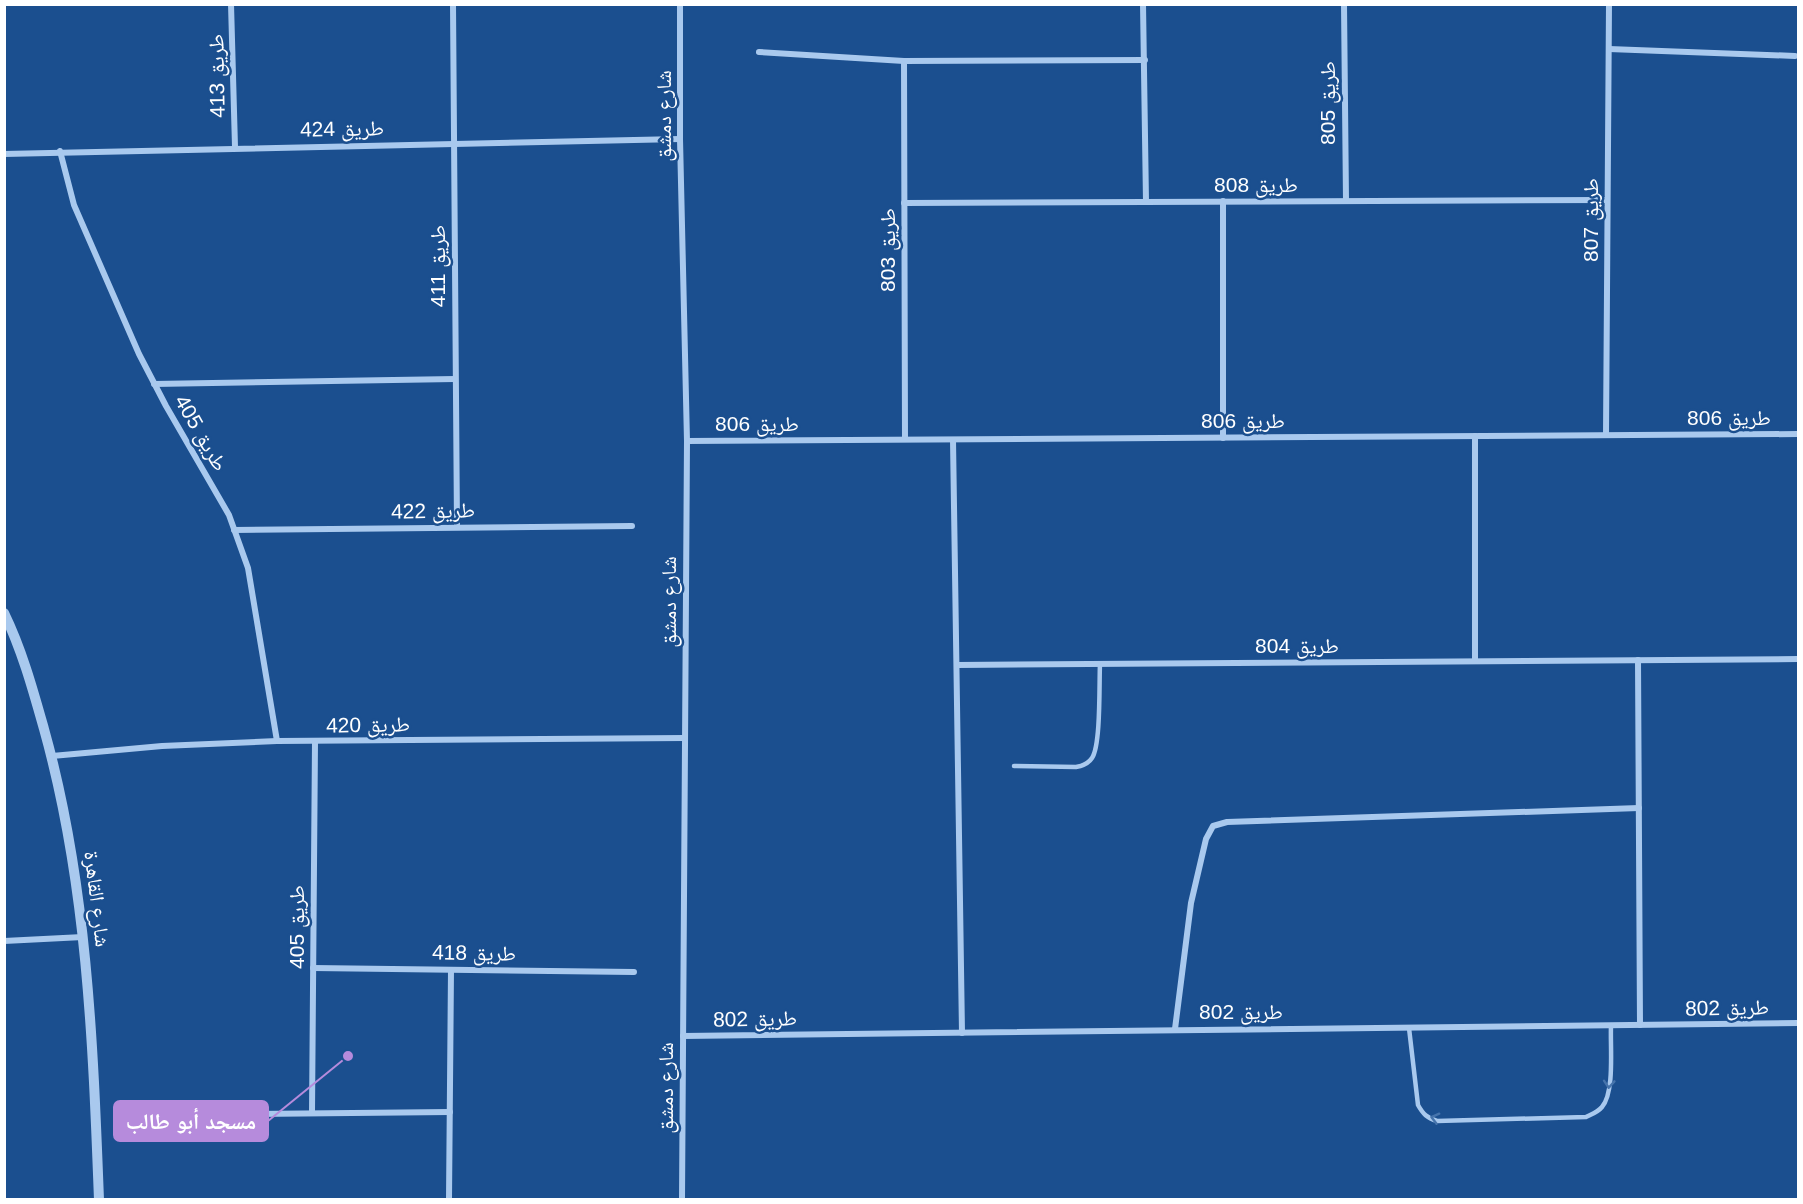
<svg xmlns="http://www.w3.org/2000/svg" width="1803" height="1204" viewBox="0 0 1803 1204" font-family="Helvetica,'Noto Naskh Arabic',sans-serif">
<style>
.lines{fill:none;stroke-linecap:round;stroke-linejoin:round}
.service{stroke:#a9c9ee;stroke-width:4.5}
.minor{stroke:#a9c9ee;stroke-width:6}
.tertiary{stroke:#a9c9ee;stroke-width:10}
.oneway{stroke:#4674ac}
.labels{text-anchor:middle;stroke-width:5;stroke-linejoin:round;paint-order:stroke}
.street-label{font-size:21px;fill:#fff;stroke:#1b4f8f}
.leader{fill:none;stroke:#b68bdc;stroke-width:2}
.callout-dot{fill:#b68bdc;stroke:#1b4f8f;stroke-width:2}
.callout{fill:#b68bdc;stroke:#b68bdc;stroke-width:2}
.callout-label{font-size:22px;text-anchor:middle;font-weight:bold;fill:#fff}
</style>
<rect width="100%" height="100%" fill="#1b4f8f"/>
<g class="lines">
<!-- service -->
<g class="service">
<path d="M1014 766 1076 767C1082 766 1088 764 1092 758 1101 745 1099 683 1100 664"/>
<path d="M1409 1028 1418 1105C1423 1114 1427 1118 1437 1121L1586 1117C1592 1114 1598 1112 1602 1107 1615 1092 1610 1046 1611 1026"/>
</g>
<!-- minor -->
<g class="minor">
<path d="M231 4 235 147"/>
<path d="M453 4 457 527"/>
<path d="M680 4V139L687 441 682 1200"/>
<path d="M1143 4 1146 202"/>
<path d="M1344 4 1346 201"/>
<path d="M1609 49 1795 56"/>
<path d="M759 52 904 61 1145 60"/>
<path d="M904 61 905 439"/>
<path d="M60 151 74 205 139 354 166 406 229 515 248 568 277 741"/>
<path d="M4 154 680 139"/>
<path d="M904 203 1607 200"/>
<path d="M154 384 455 379"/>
<path d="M1606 435 1609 4"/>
<path d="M1223 438V201"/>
<path d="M953 440 962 1033"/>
<path d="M687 441 1798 434"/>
<path d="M234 530 632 526"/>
<path d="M1638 660 1640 1025"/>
<path d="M1475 661V436"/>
<path d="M957 665 1798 659"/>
<path d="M52 756 162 746 277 741 685 738"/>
<path d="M4 941 83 937"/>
<path d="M313 968 634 972"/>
<path d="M1175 1029 1191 903 1206 839 1213 826 1227 822 1639 808"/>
<path d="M683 1036 1798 1023"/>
<path d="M312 1113 315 742"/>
<path d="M143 1115 450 1112"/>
<path d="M449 1200 451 970"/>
</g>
<!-- tertiary -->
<path class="tertiary" d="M4 613C22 650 33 690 44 729 87 882 93 1042 99 1200"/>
</g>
<!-- one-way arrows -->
<defs><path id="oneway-chevron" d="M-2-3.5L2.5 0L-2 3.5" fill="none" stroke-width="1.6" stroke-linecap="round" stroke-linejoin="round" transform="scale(1.5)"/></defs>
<g class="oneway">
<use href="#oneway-chevron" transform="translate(1609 1084) rotate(94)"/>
<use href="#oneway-chevron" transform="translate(1435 1118) rotate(-165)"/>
</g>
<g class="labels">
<!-- street labels -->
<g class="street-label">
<text transform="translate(217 76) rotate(-91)" y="7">طريق 413</text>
<text transform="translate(1328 103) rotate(-90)" y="7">طريق 805</text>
<text transform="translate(664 116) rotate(-90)" y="7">شارع دمشق</text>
<text transform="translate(342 129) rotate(-1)" y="7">طريق 424</text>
<text x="1256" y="192">طريق 808</text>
<text transform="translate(1591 220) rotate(-90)" y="7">طريق 807</text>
<text transform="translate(888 250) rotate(-90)" y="7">طريق 803</text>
<text transform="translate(438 266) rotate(-90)" y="7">طريق 411</text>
<text x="1729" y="425">طريق 806</text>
<text x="1243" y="428">طريق 806</text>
<text x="757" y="431">طريق 806</text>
<text transform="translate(201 433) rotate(60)" y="7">طريق 405</text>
<text transform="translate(433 511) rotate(-1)" y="7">طريق 422</text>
<text transform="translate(669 602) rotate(-90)" y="7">شارع دمشق</text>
<text x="1297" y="653">طريق 804</text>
<text transform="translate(368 725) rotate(-1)" y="7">طريق 420</text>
<text transform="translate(97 899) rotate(83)" y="7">شارع القاهرة</text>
<text transform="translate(297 927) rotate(-90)" y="7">طريق 405</text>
<text transform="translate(474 953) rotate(1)" y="7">طريق 418</text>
<text transform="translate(1727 1008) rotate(-1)" y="7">طريق 802</text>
<text x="1241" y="1019">طريق 802</text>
<text transform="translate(755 1019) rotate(-1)" y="7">طريق 802</text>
<text transform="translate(666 1088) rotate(-90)" y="7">شارع دمشق</text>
</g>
</g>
<!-- callouts -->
<path class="leader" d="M348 1056L268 1121"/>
<circle class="callout-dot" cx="348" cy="1056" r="6"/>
<rect class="callout" x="114" y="1101" width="154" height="40" rx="6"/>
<g class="callout-label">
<text x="191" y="1129">مسجد أبو طالب</text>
</g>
<!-- border -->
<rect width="1803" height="1204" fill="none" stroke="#ffffff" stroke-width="12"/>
</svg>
